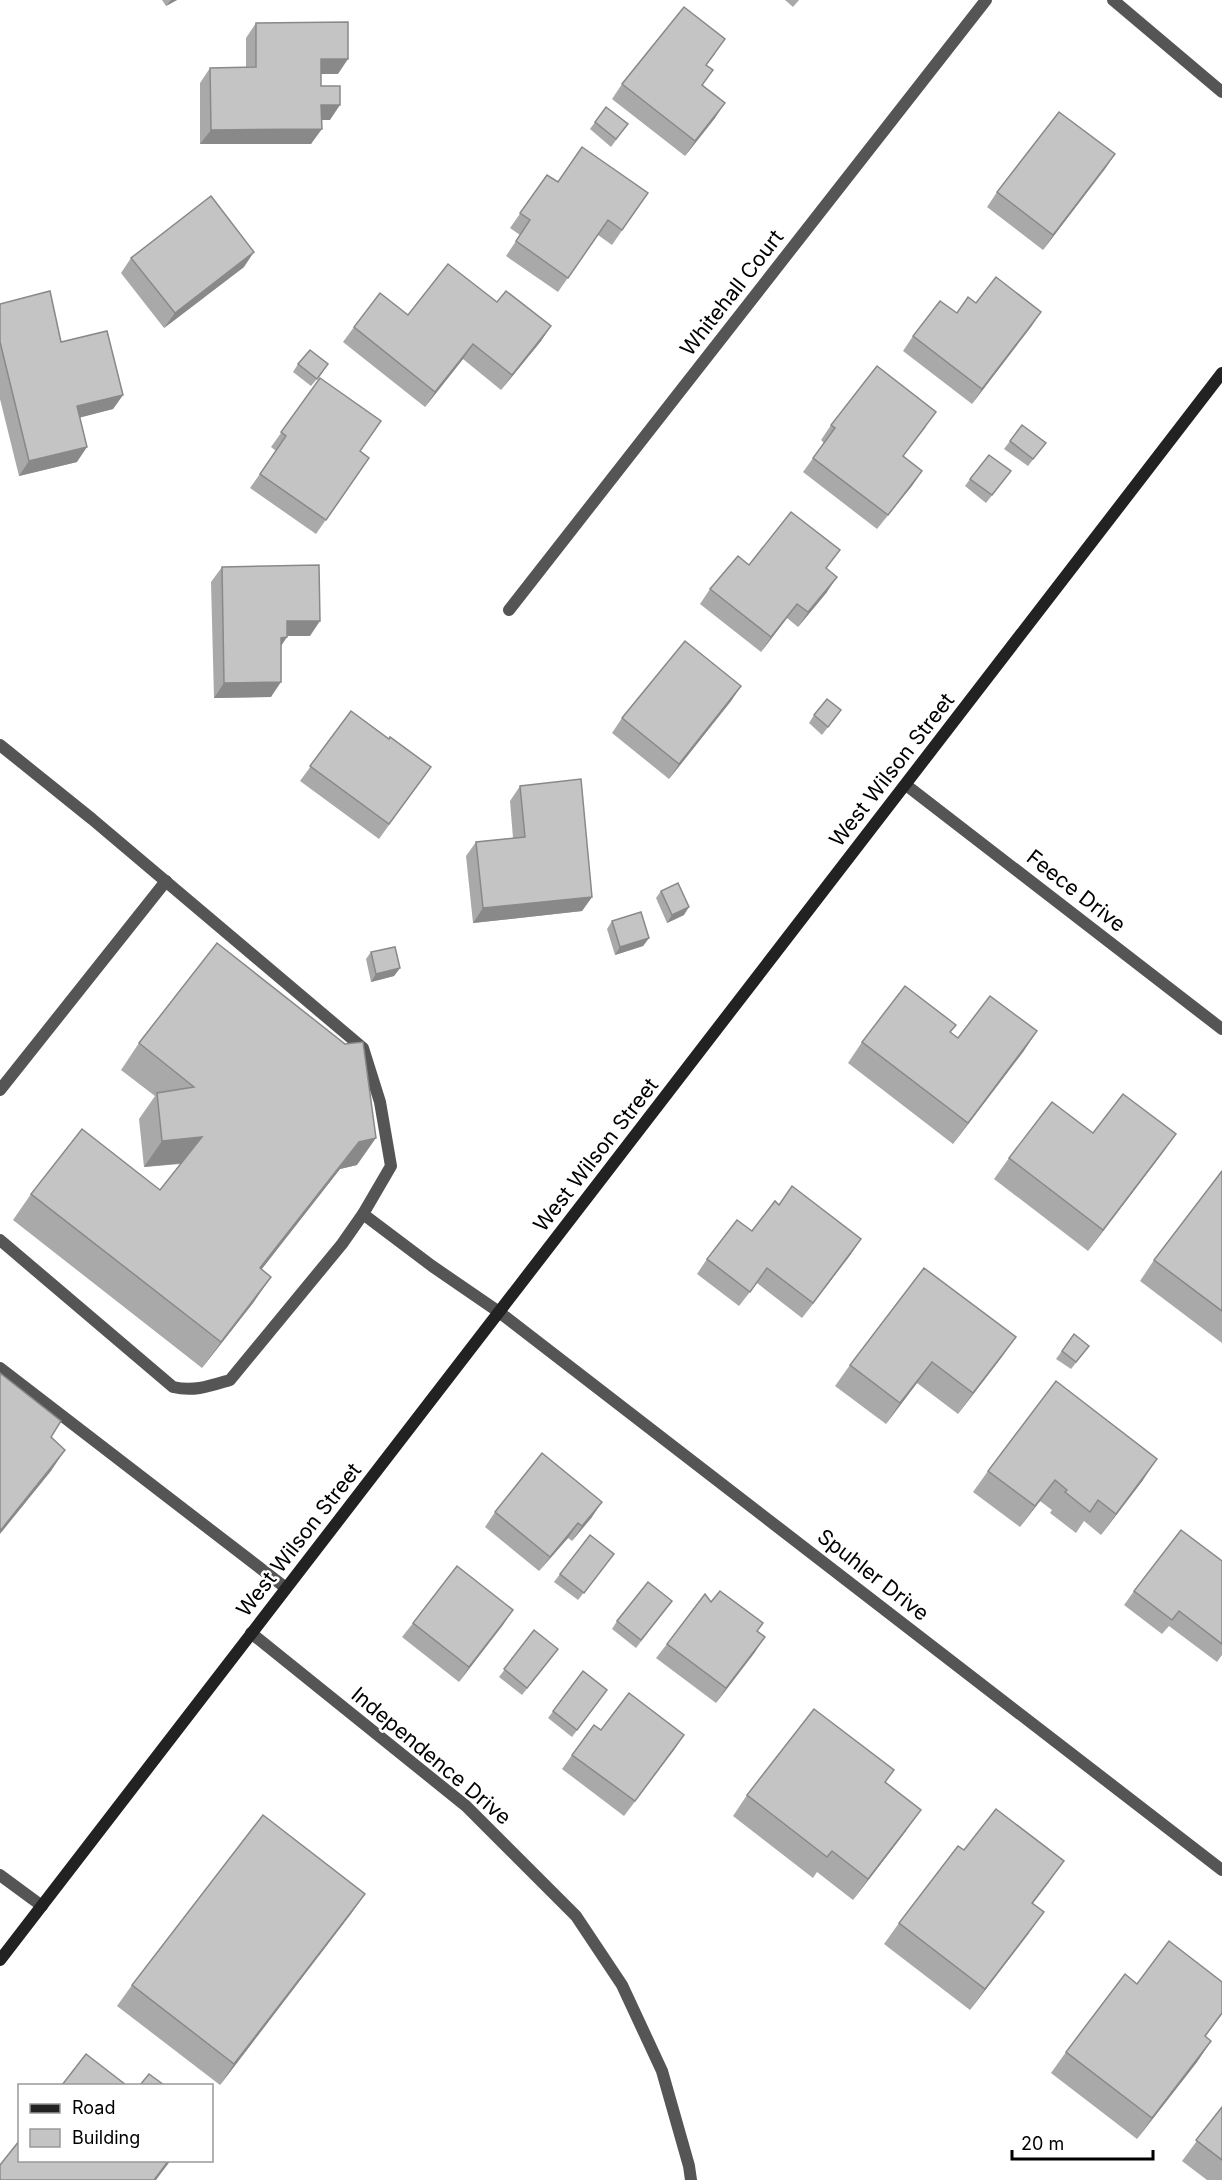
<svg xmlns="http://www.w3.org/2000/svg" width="1222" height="2180" viewBox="0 0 1222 2180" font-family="Inter,sans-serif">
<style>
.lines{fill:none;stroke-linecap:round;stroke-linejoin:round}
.lane{stroke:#555;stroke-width:12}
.street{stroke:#555;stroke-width:12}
.secondary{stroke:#222;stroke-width:12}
.wall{fill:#a9a9a9}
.shaded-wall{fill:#898989}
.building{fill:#c4c4c4;stroke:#898989;stroke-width:1.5}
.labels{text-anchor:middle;stroke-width:5;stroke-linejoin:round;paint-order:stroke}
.street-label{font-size:21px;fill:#000;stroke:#fff}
</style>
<rect width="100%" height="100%" fill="#fff"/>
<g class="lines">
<!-- lane -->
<g class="lane">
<path d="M0 745 92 819 363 1048 380 1102 391 1166 363 1214 342 1244 230 1380C210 1386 194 1392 173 1387L0 1240"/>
<path d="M0 1090 166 881"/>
<path d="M363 1214 432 1266 499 1312"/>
<path d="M0 1368 286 1588"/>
<path d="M0 1875 42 1906"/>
</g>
<!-- street -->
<g class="street">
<path d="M1113 0 1222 92"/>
<path d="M509 610 986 0"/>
<path d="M906 785 1222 1029"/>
<path d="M499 1312 1222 1870"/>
<path d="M251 1633 466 1806 576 1916 622 1985 662 2071 689 2166 691 2180"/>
</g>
<!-- secondary -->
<path class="secondary" d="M0 1960 1222 373"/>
</g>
<!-- wall -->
<g class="wall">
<path d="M162 0H177L166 6Z"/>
<path d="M785 0H799L793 7Z"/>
<path d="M256 23 338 74H321V86L330 120H322L311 144H200V83L210 68H246V38Z"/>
<path d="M715 54 706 65 703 85 715 118 685 156 612 99 622 84Z"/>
<path d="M595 122 628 124 611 147 590 129Z"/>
<path d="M1115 154 1043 250 987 207 997 192Z"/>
<path d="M547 175 558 182 648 193 612 245 598 235 558 292 506 256 520 235 510 228Z"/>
<path d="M131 258 244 267 164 328 121 273Z"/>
<path d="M497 302 551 326 541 341 501 390 463 359 425 407 343 342 354 327 408 315Z"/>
<path d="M976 303 1041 312 972 404 903 351 913 336Z"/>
<path d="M0 304 61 342 123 395 113 409 80 417 77 462 19 476 0 399Z"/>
<path d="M298 364 323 372 311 386 293 372Z"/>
<path d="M320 378 360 451 369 458 316 534 250 488 276 451 271 447Z"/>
<path d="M831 425 926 427 903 456 922 471 877 529 803 472 824 443 821 440Z"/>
<path d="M1010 441 1046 443 1028 466 1004 449Z"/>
<path d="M970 479H1005L986 503 965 486Z"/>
<path d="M222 567 310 636H287L281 646 271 697 214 698 211 582Z"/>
<path d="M827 569V592L798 627 787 618 761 652 700 604 710 589Z"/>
<path d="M741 686 731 701 669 779 612 733 622 718Z"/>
<path d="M841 710 822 735 809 723 814 715Z"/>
<path d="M351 711 389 739 431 767 379 839 300 781Z"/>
<path d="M520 786 592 897 582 911 473 923 466 856 476 842 513 838 510 801Z"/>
<path d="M661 891 684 915 667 923 656 898Z"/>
<path d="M612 921 649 938 643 946 615 955 607 929Z"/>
<path d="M371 952 400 968 394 976 371 982 366 959Z"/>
<path d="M1037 1031 1023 1052 953 1144 848 1063 862 1042 950 1032 958 1038Z"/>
<path d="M139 1043 357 1165 340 1169 262 1269 271 1277 253 1303 202 1368 13 1220 31 1194 160 1190 181 1164 144 1167 139 1119 155 1096 121 1070Z"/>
<path d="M1093 1133 1176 1134 1161 1155 1088 1251 994 1179 1009 1158Z"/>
<path d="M1222 1171V1343L1140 1281 1154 1260Z"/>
<path d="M752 1231 851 1254 802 1318 757 1283 739 1306 697 1274 707 1259Z"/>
<path d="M1074 1334 1084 1353 1071 1369 1056 1359Z"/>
<path d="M1016 1337 1001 1358 958 1414 917 1383 886 1424 835 1386 850 1365Z"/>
<path d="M988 1471 1143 1480 1101 1535 1084 1521 1076 1533 1050 1513 1052 1510 1040 1501 1020 1527 973 1492Z"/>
<path d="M495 1512 592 1517 572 1541 568 1538 539 1571 485 1527Z"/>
<path d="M614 1554 578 1600 554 1582 560 1574Z"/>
<path d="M1222 1561V1655L1217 1662 1169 1626 1162 1634 1124 1605 1134 1591Z"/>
<path d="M711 1602 757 1631 755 1652 716 1703 656 1658 667 1644Z"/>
<path d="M667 1608 636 1648 612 1629 617 1621Z"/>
<path d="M513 1610 459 1682 402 1637 413 1623Z"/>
<path d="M534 1630 553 1656 522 1695 499 1677Z"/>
<path d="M583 1671 607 1690 572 1737 548 1718Z"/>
<path d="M601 1730 684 1735 624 1816 562 1769 572 1755Z"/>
<path d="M885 1783 906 1831 853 1900 817 1872 813 1878 733 1816 747 1795Z"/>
<path d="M964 1850 1049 1882 1033 1903 1029 1933 970 2010 884 1944 899 1923Z"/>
<path d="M365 1894 350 1915 220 2085 117 2006 132 1985Z"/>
<path d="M1222 1982V2014L1205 2036 1211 2041 1197 2062 1137 2139 1051 2073 1066 2052 1137 1984Z"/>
<path d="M1222 2107V2180H1207L1182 2161Z"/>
</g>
<!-- shaded-wall -->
<g class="shaded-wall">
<path d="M171 0H177L166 6Z"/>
<path d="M321 59H348L338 74H311Z"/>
<path d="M725 103 715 118 685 156 695 141Z"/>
<path d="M321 105H340L330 120H311Z"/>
<path d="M322 129 311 144H200L211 130Z"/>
<path d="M1115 154 1105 169 1043 250 1053 235Z"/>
<path d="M254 252 244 267 164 328 175 313Z"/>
<path d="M1041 312 1031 327 972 404 982 389Z"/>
<path d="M551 326 541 341 501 390 512 375Z"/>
<path d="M473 344 463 359 425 407 435 392Z"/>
<path d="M123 395 113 409 67 421 77 406Z"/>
<path d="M87 447 77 462 19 476 29 461Z"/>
<path d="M922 471 912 486 877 529 888 515Z"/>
<path d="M837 577 827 592 798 627 808 612Z"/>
<path d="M797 604 787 618 761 652 771 637Z"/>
<path d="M287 621H320L310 636H276Z"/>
<path d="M287 637 277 652 281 638Z"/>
<path d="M281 682 271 697 214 698 224 683Z"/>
<path d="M741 686 731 701 669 779 679 764Z"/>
<path d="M592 897 582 911 473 923 483 908Z"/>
<path d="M689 907 684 915 667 923 672 915Z"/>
<path d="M649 938 643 946 615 955 620 947Z"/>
<path d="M400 968 394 976 371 982 376 974Z"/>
<path d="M1037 1031 1023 1052 953 1144 968 1123Z"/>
<path d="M1176 1134 1161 1155 1088 1251 1103 1230Z"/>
<path d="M202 1137 183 1163 144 1167 162 1141Z"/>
<path d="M376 1138 357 1165 340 1169 242 1294 260 1268 359 1142Z"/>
<path d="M861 1239 851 1254 802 1318 813 1303Z"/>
<path d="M271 1277 253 1303 202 1368 221 1342Z"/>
<path d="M1016 1337 1001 1358 958 1414 973 1393Z"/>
<path d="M932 1362 917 1383 886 1424 900 1403Z"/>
<path d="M65 1450 51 1471 0 1534V1531Z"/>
<path d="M1157 1459 1143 1480 1101 1535 1116 1514Z"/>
<path d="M1055 1480 1040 1501 1020 1527 1035 1506Z"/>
<path d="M602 1502 592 1517 572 1541 582 1526Z"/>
<path d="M578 1523 568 1538 539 1571 550 1557Z"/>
<path d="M513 1610 503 1625 459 1682 469 1667Z"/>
<path d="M765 1637 755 1652 716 1703 726 1688Z"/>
<path d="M684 1735 674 1750 624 1816 635 1801Z"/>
<path d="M921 1810 906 1831 853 1900 868 1879Z"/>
<path d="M1064 1861 1049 1882 1018 1923 1032 1903Z"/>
<path d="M365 1894 350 1915 220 2085 234 2064Z"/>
<path d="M1044 1912 1029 1933 970 2010 985 1989Z"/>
<path d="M1222 2013V2014L1190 2057 1205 2036Z"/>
<path d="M1211 2041 1197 2062 1137 2139 1152 2118Z"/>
<path d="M169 2160H171L156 2180H154Z"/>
</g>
<!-- building -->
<g class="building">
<path d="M684 7 725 39 706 65 713 70 702 85 725 103 695 141 622 84Z"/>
<path d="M348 22V59H321V86H340V105H321L322 129 211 130 210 68 256 67V23Z"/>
<path d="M606 107 628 124 616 139 595 122Z"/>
<path d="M1059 112 1115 154 1053 235 997 192Z"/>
<path d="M582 147 648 193 622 230 608 220 568 278 516 241 530 220 520 213 547 175 558 182Z"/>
<path d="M211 196 254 252 175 313 131 258Z"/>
<path d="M448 264 497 302 506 291 551 326 512 375 473 344 435 392 354 327 380 293 408 315Z"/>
<path d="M996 277 1041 312 982 389 913 336 940 301 957 313 968 297 976 303Z"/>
<path d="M50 291 61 342 107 331 123 395 77 406 87 447 29 461 0 342V304Z"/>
<path d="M310 350 328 364 317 379 298 364Z"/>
<path d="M877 366 936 412 903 456 922 471 888 515 813 458 835 428 831 425Z"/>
<path d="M320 378 381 421 360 451 369 458 326 520 260 474 286 436 281 432Z"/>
<path d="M1022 425 1046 443 1033 459 1010 441Z"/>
<path d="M989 455 1011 471 992 495 970 479Z"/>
<path d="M791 512 840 550 826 568 837 577 808 612 797 604 771 637 710 589 738 556 749 565Z"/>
<path d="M319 565 320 621H287V637L281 638V682L224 683 222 567Z"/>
<path d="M685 641 741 686 679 764 622 718Z"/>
<path d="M827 699 841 710 828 727 814 715Z"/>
<path d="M351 711 389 739 390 737 431 767 389 824 310 766Z"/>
<path d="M581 779 592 897 483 908 476 842 525 837 520 786Z"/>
<path d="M678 883 689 907 672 915 661 891Z"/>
<path d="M641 912 649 938 620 947 612 921Z"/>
<path d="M217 943 345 1044 363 1042 376 1138 359 1142 260 1268 271 1277 221 1342 31 1194 82 1129 160 1190 202 1137 162 1141 157 1093 194 1087 139 1043Z"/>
<path d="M395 947 400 968 376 974 371 952Z"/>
<path d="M905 986 956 1025 950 1032 958 1038 990 996 1037 1031 968 1123 862 1042Z"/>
<path d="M1123 1094 1176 1134 1103 1230 1009 1158 1052 1102 1093 1133Z"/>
<path d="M1222 1171V1311L1154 1260Z"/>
<path d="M792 1186 861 1239 813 1303 767 1268 750 1292 707 1259 737 1220 752 1231 775 1201 779 1205Z"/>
<path d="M924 1268 1016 1337 973 1393 932 1362 900 1403 850 1365Z"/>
<path d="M1074 1334 1089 1346 1076 1362 1062 1351Z"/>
<path d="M0 1373 61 1421 51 1437 65 1450 0 1531Z"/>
<path d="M1056 1381 1157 1459 1116 1514 1098 1500 1090 1512 1065 1492 1067 1490 1055 1480 1035 1506 988 1471Z"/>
<path d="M542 1453 602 1502 582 1526 578 1523 550 1557 495 1512Z"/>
<path d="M1181 1530 1222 1561V1644L1179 1611 1172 1620 1134 1591Z"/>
<path d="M590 1535 614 1554 584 1593 560 1574Z"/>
<path d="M457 1566 513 1610 469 1667 413 1623Z"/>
<path d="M648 1582 672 1601 641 1640 617 1621Z"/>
<path d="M720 1591 763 1623 757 1631 765 1637 726 1688 667 1644 705 1594 711 1602Z"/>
<path d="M534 1630 558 1649 527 1688 504 1669Z"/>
<path d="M583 1671 607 1690 577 1730 553 1711Z"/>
<path d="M629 1693 684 1735 635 1801 572 1755 594 1725 601 1730Z"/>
<path d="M814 1709 894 1770 885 1782 921 1810 868 1879 832 1851 827 1857 747 1795Z"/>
<path d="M996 1809 1064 1861 1032 1903 1044 1912 985 1989 899 1923 958 1846 964 1850Z"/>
<path d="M263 1815 365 1894 234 2064 132 1985Z"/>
<path d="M1169 1941 1222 1982V2013L1205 2036 1211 2041 1152 2118 1066 2052 1125 1974 1137 1984Z"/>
<path d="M86 2054 126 2085H62Z"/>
<path d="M149 2074 164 2085H140Z"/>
<path d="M1222 2107V2160L1196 2140Z"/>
<path d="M20 2140V2160H169L154 2180H0V2165Z"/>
</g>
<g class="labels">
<!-- street labels -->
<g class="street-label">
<text transform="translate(732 293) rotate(-52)" y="7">Whitehall Court</text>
<text transform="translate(892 770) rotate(-52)" y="7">West Wilson Street</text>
<text transform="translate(1076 891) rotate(38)" y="7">Feece Drive</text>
<text transform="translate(596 1155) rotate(-52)" y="7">West Wilson Street</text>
<text transform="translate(299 1540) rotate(-52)" y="7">West Wilson Street</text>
<text transform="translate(873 1575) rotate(38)" y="7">Spuhler Drive</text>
<text transform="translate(431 1756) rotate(40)" y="7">Independence Drive</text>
</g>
</g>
<!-- legend -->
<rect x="18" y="2084" width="195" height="78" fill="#ffffff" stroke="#999999" stroke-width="1.5"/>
<rect x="30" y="2104" width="30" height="9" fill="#222222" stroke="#999999" stroke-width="1.5"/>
<text x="72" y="2114" font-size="18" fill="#000000">Road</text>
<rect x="30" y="2129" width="30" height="18" fill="#c4c4c4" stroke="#999999" stroke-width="1.5"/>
<text x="72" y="2144" font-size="18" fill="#000000">Building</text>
<!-- scale -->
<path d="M1012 2150v9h141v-9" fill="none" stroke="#000000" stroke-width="3"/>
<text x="1021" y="2150" font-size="18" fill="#000000" stroke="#ffffff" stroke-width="4.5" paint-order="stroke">20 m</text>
</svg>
